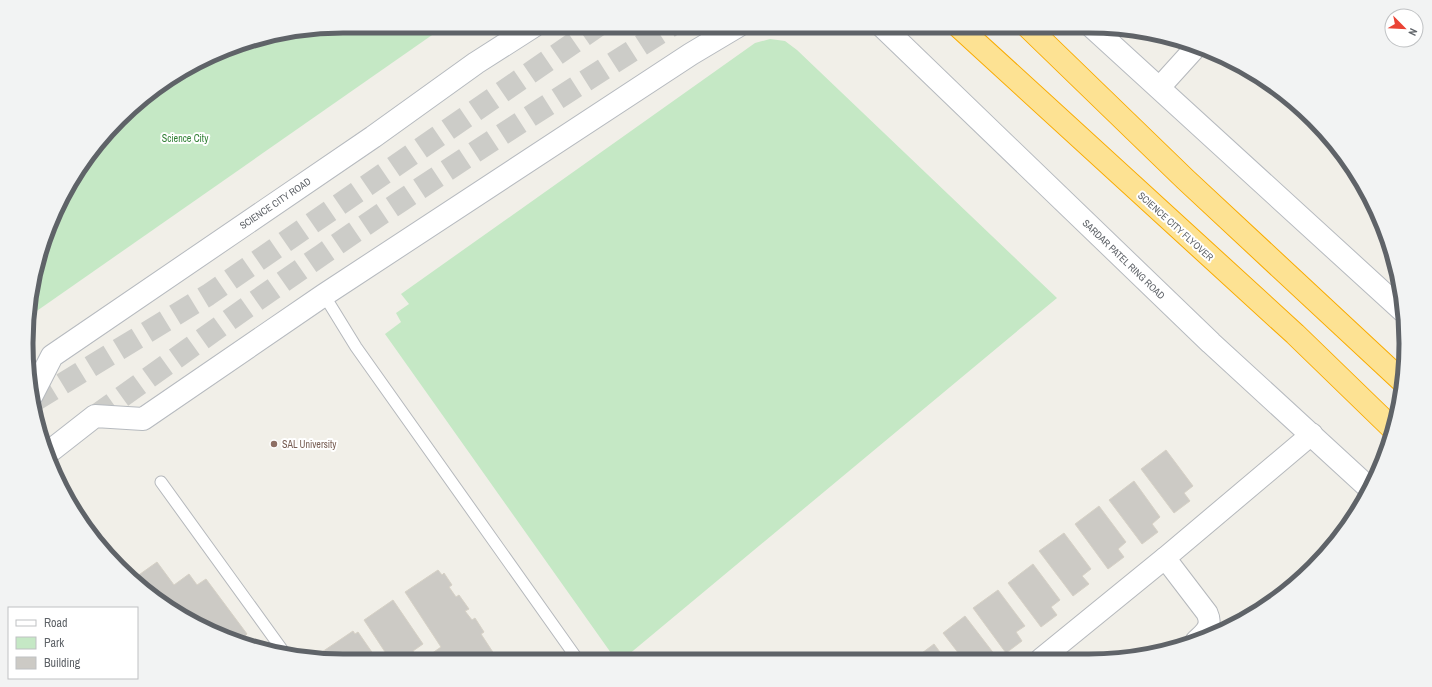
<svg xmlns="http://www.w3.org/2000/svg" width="1432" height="687" viewBox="0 0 1432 687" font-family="'Archivo Narrow',sans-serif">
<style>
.green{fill:#c5e8c5}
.building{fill:#cccac5;stroke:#d6d1c6}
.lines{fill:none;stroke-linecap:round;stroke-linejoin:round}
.secondary-tunnel{stroke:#ccccc8;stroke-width:22;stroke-dasharray:22 11;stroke-linecap:butt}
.lane-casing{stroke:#b5b8bc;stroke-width:13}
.street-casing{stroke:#b5b8bc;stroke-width:23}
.secondary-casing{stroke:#b6babf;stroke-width:24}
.highway-casing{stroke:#f9ab00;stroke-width:24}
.lane{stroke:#fff;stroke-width:11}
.street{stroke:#fff;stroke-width:21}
.secondary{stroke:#fff;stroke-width:22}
.highway{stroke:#fde293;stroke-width:22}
.education-dot{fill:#8d6e63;stroke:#fff;stroke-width:1.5}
.labels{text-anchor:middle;stroke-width:4;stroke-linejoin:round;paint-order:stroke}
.park-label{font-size:10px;fill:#348238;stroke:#fff}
.street-label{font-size:10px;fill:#5f6368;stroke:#fff}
.education-label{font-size:10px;fill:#785e54;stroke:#fff;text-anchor:start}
.rim{fill:none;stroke:#5f6368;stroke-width:5}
</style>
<rect width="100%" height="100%" fill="#f1efe8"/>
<!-- green -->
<g class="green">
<path d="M344 26H445L31 315 32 281 50 222 79 167 150 92 241 43Z"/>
<path d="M770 39 785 41 797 50 1057 298 622 660H616L385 334 401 322 396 313 409 304 401 294 755 43Z"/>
</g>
<!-- building -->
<g class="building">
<path d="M1166 450 1193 486 1184 493 1190 501 1174 513 1141 469Z"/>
<path d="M1134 481 1160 517 1152 524 1158 532 1142 544 1109 500Z"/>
<path d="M1099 506 1126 542 1118 549 1124 557 1108 569 1075 524Z"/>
<path d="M1064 533 1091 569 1082 576 1089 584 1073 596 1039 551Z"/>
<path d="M125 561 136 577 157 562 174 585 189 574 197 585 206 579 247 634 238 642 222 637 167 607 119 568 118 567Z"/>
<path d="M1033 564 1060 600 1051 607 1057 615 1041 627 1008 583Z"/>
<path d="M1311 564 1312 565 1282 595 1265 605Z"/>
<path d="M438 570 442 575 444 573 452 585 449 587 456 597 459 595 469 609 465 611 472 620 475 618 484 632 481 634 498 660 421 661 441 647 405 592Z"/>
<path d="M998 590 1025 626 1016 632 1022 641 1006 653 973 608Z"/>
<path d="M393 600 423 644 413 651 420 661H406L404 657 398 661H391L364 620Z"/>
<path d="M965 616 995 655 990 659H979L976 654 970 659H963L943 633Z"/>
<path d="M353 631 355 634 358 632 378 661H343L319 659 321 657 319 654Z"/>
<path d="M934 644 945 659H914Z"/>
</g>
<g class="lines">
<!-- secondary-tunnel -->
<g class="secondary-tunnel">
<path d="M34 401 208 295 598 26"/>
<path d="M95 416C196 344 297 270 401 201 490 141 581 84 671 26"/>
</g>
<defs>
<g id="lane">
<path d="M324 295 356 347 578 660"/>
<path d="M161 482 286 655"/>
</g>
<g id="street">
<path d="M1159 88 1197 46"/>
<path d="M1165 558 1312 434"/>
<path d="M1041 659 1165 558 1207 613C1213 626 1206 632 1196 641"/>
</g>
<g id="secondary">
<path d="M882 26 1211 343 1369 488"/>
<path d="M1091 26 1403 311"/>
<path d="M32 395 52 356 373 137 476 63 534 26"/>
<path d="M49 452 95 416 143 419 324 295 691 54 738 26"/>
</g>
<g id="highway">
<path d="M958 26 1295 334 1393 429"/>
<path d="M1027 26 1185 179 1402 381"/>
</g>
</defs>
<!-- lane casing -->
<use href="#lane" class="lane-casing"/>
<!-- street casing -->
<use href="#street" class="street-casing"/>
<!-- secondary casing -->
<use href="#secondary" class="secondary-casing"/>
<!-- highway casing -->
<use href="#highway" class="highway-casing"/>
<!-- lane -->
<use href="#lane" class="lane"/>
<!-- street -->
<use href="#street" class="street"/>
<!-- secondary -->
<use href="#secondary" class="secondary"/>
<!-- highway -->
<use href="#highway" class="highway"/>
</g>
<!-- markers -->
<circle class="education-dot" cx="274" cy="444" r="4"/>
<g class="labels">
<!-- park labels -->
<g class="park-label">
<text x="185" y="142">Science City</text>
</g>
<!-- street labels -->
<g class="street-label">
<text transform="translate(275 203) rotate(-34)" y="4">SCIENCE CITY ROAD</text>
<text transform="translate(1176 226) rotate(42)" y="4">SCIENCE CITY FLYOVER</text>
<text transform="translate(1124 259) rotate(44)" y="4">SARDAR PATEL RING ROAD</text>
</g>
<!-- education labels -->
<g class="education-label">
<text x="282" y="448">SAL University</text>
</g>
</g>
<!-- crop -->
<path d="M0 0H1432V687H0ZM343 33H1089A310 310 0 0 1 1399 343V344A310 310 0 0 1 1089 654H343A310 310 0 0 1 33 344V343A310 310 0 0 1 343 33Z" fill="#f2f3f3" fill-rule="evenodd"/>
<path class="rim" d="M343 33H1089A310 310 0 0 1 1399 343V344A310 310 0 0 1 1089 654H343A310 310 0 0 1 33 344V343A310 310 0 0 1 343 33Z"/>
<!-- legend -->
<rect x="8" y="607" width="130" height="72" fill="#ffffff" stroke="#bfc1c3"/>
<rect x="16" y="620" width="20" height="6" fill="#ffffff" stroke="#bfc1c3"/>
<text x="44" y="627" font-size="12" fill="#5f6368">Road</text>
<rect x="16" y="637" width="20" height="12" fill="#c5e8c5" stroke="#bfc1c3"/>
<text x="44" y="647" font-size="12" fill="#5f6368">Park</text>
<rect x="16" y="657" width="20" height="12" fill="#cccac5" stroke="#bfc1c3"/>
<text x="44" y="667" font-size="12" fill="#5f6368">Building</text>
<!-- north arrow -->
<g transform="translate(1404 28) rotate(114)"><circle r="19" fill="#ffffff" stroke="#bfc1c3"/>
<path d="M0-3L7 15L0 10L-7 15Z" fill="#ea4335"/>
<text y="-6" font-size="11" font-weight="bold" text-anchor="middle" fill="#5f6368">N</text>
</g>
</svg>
